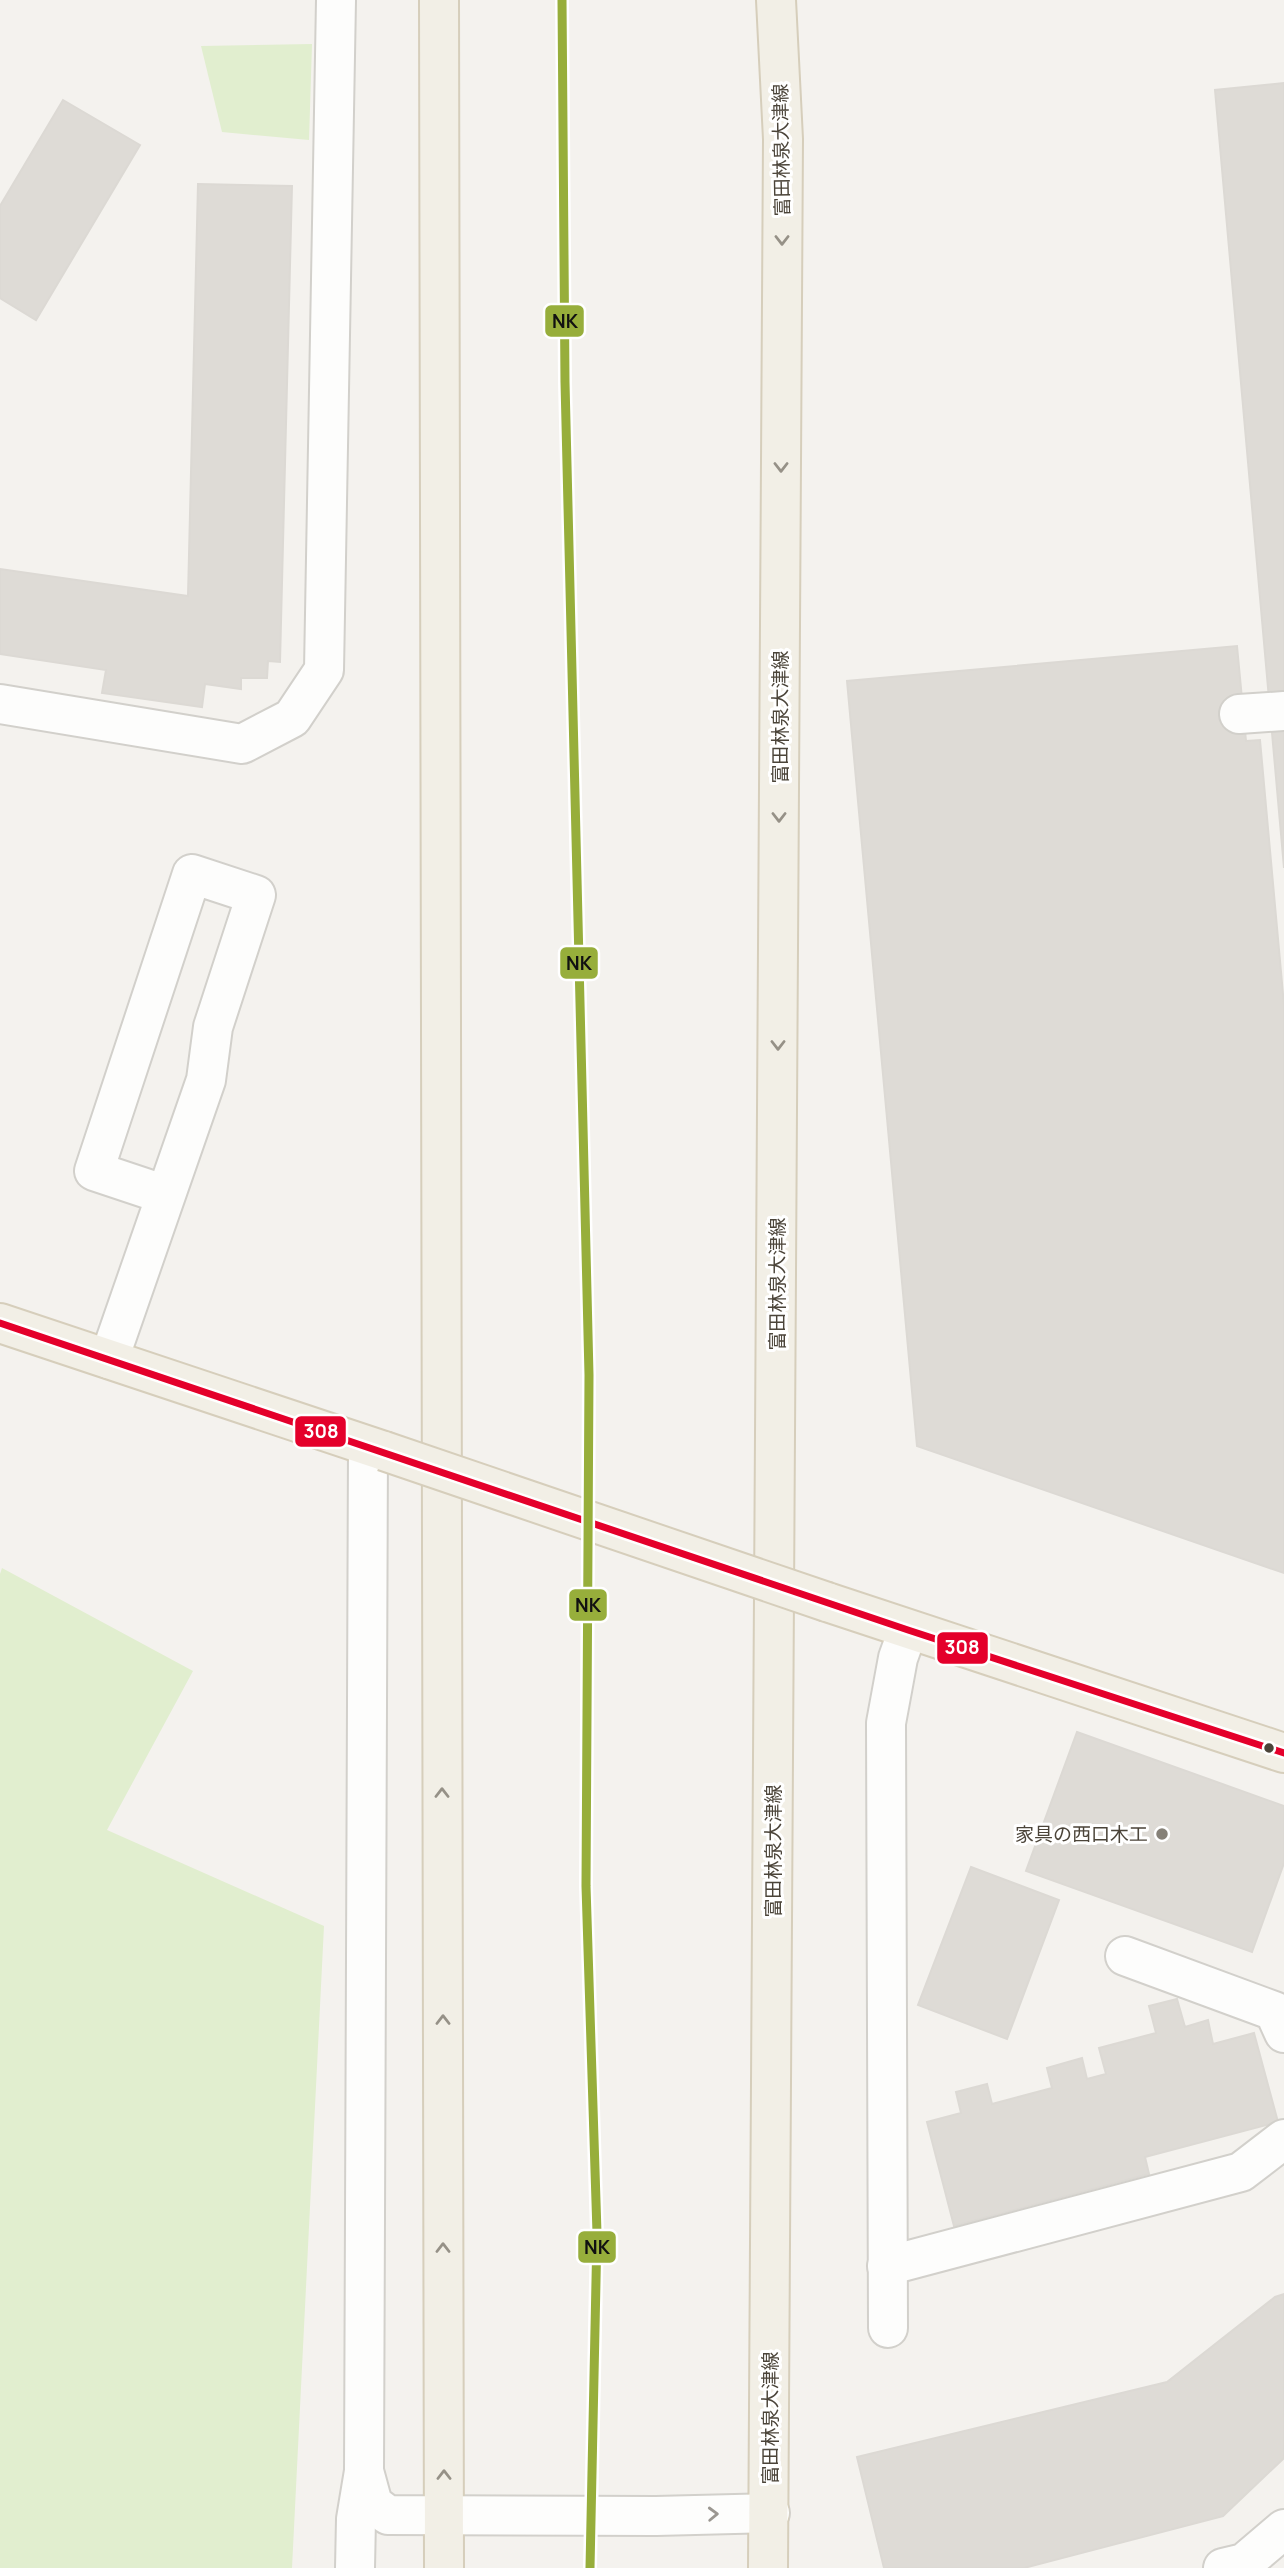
<svg xmlns="http://www.w3.org/2000/svg" width="1284" height="2568" viewBox="0 0 1284 2568" font-family="Manrope,'Noto Sans JP',sans-serif">
<style>
.green{fill:#e1eecf}
.building{fill:#dedbd6;stroke:#dcd9d4;stroke-width:2}
.lines{fill:none;stroke-linecap:round;stroke-linejoin:round}
.minor-casing{stroke:#d2d0cb;stroke-width:42}
.major-casing{stroke:#d6cebb;stroke-width:42}
.minor{stroke:#fdfdfc;stroke-width:38}
.major{stroke:#f2efe6;stroke-width:38}
.major-bridge-casing{stroke:#d6cebb;stroke-width:42;stroke-linecap:butt}
.major-bridge{stroke:#f2efe6;stroke-width:38}
.bus-1-casing{stroke:#fff;stroke-width:12}
.bus-1{stroke:#e4002b;stroke-width:7}
.rail-1-casing{stroke:#fff;stroke-width:14}
.rail-1{stroke:#97ae3b;stroke-width:9}
.oneway{stroke:#969187}
.oneway2{stroke:#9b9791}
.bus-dot{fill:#4b4439;stroke:#fff;stroke-width:2.5}
.poi-dot{fill:#868178;stroke:#fff;stroke-width:2.5}
.labels{text-anchor:middle;stroke-width:6;stroke-linejoin:round;paint-order:stroke}
.street-label{font-size:19px;fill:#4b4439;stroke:#fff}
.poi-label{font-size:19px;fill:#4b4439;stroke:#fff;text-anchor:end}
.line-badge{stroke:#fff;stroke-width:2.5}
.badge-label{font-size:19px;text-anchor:middle;font-weight:bold;fill:#fff}
.pale-badge-label{font-size:19px;text-anchor:middle;font-weight:bold;fill:#111}
</style>
<rect width="100%" height="100%" fill="#f4f2ee"/>
<!-- green -->
<g class="green">
<path d="M312 44 309 140 222 132 201 46Z"/>
<path d="M2 1568 193 1671 107 1830 324 1926 292 2568H0V1574Z"/>
</g>
<!-- building -->
<g class="building">
<path d="M1284 83V868L1215 90Z"/>
<path d="M63 100 140 145 36 320 0 298V206Z"/>
<path d="M198 184 292 186 280 662 268 661 267 678H241V689L205 684 202 707 102 693 106 670 0 654V569L188 596Z"/>
<path d="M1237 646 1246 741 1260 740 1284 1005V1573L917 1446 847 681Z"/>
<path d="M1077 1732 1284 1806V1863L1252 1952 1026 1871Z"/>
<path d="M971 1867 1059 1900 1007 2039 918 2005Z"/>
<path d="M1177 1999 1185 2027 1208 2020 1213 2044 1254 2033 1278 2122 1145 2157 1149 2174 954 2226 927 2122 961 2113 956 2092 987 2084 992 2104 1052 2088 1047 2068 1082 2058 1087 2079 1106 2074 1099 2048 1156 2033 1149 2006Z"/>
<path d="M1284 2294V2458L1223 2516 1024 2568H884L857 2457 1167 2382 1275 2297Z"/>
</g>
<g class="lines">
<defs>
<g id="minor">
<path d="M0 704 242 744 292 718 324 670 336 0"/>
<path d="M1239 714 1284 711"/>
<path d="M109 1359 206 1080 213 1027 256 895 192 874 94 1171 166 1195"/>
<path d="M1125 1956 1274 2011 1284 2033"/>
<path d="M887 2266 1241 2172 1284 2139"/>
<path d="M888 2328 886 1723 898 1658 908 1630"/>
<path d="M364 2471 373 2504 388 2515 656 2516 770 2513"/>
<path d="M355 2568 356 2519 364 2471 368 1447"/>
<path d="M1223 2568 1244 2563 1284 2529"/>
</g>
<g id="major">
<path d="M439 0 444 2568"/>
<path d="M0 1323 384 1451"/>
<path d="M827 1602 1284 1753"/>
<path d="M768 2568 783 139 776 0"/>
</g>
</defs>
<!-- minor casing -->
<use href="#minor" class="minor-casing"/>
<!-- major casing -->
<use href="#major" class="major-casing"/>
<!-- minor -->
<use href="#minor" class="minor"/>
<!-- major -->
<use href="#major" class="major"/>
<defs>
<path id="major-bridge" d="M384 1451 827 1602"/>
</defs>
<!-- major-bridge casing -->
<use href="#major-bridge" class="major-bridge-casing"/>
<!-- major-bridge -->
<use href="#major-bridge" class="major-bridge"/>
<defs>
<path id="bus-1" d="M0 1323 908 1630 1284 1753"/>
</defs>
<!-- bus-1 casing -->
<use href="#bus-1" class="bus-1-casing"/>
<!-- bus-1 -->
<use href="#bus-1" class="bus-1"/>
<defs>
<path id="rail-1" d="M562 0 565 382 589 1375 586 1886 597 2233 590 2568"/>
</defs>
<!-- rail-1 casing -->
<use href="#rail-1" class="rail-1-casing"/>
<!-- rail-1 -->
<use href="#rail-1" class="rail-1"/>
</g>
<!-- one-way arrows -->
<defs><path id="oneway-chevron" d="M-2-3.5L2.5 0L-2 3.5" fill="none" stroke-width="1.6" stroke-linecap="round" stroke-linejoin="round" transform="scale(1.75)"/></defs>
<g class="oneway">
<use href="#oneway-chevron" transform="translate(782 240) rotate(90)"/>
<use href="#oneway-chevron" transform="translate(781 467) rotate(90)"/>
<use href="#oneway-chevron" transform="translate(779 817) rotate(90)"/>
<use href="#oneway-chevron" transform="translate(778 1045) rotate(90)"/>
<use href="#oneway-chevron" transform="translate(442 1793) rotate(-90)"/>
<use href="#oneway-chevron" transform="translate(443 2020) rotate(-90)"/>
<use href="#oneway-chevron" transform="translate(443 2248) rotate(-90)"/>
<use href="#oneway-chevron" transform="translate(444 2475) rotate(-90)"/>
</g>
<use class="oneway2" href="#oneway-chevron" transform="translate(713 2514) rotate(-2)"/>
<!-- markers -->
<circle class="bus-dot" cx="1269" cy="1748" r="6"/>
<circle class="poi-dot" cx="1162" cy="1834" r="7"/>
<g class="labels">
<!-- street labels -->
<g class="street-label">
<text transform="translate(781 150) rotate(-91)" y="7">富田林泉大津線</text>
<text transform="translate(780 717) rotate(-90)" y="7">富田林泉大津線</text>
<text transform="translate(777 1284) rotate(-90)" y="7">富田林泉大津線</text>
<text transform="translate(773 1851) rotate(-90)" y="7">富田林泉大津線</text>
<text transform="translate(770 2418) rotate(-90)" y="7">富田林泉大津線</text>
</g>
<!-- poi labels -->
<g class="poi-label">
<text x="1148" y="1841">家具の西口木工</text>
</g>
</g>
<g class="line-badge">
<rect x="544" y="304" width="41" height="34" rx="7" fill="#97ae3b"/>
<rect x="559" y="946" width="40" height="34" rx="7" fill="#97ae3b"/>
<rect x="294" y="1415" width="53" height="33" rx="7" fill="#e4002b"/>
<rect x="568" y="1588" width="40" height="34" rx="7" fill="#97ae3b"/>
<rect x="936" y="1631" width="53" height="34" rx="7" fill="#e4002b"/>
<rect x="577" y="2230" width="40" height="34" rx="7" fill="#97ae3b"/>
</g>
<g class="badge-label">
<text x="321" y="1438">308</text>
<text x="962" y="1654">308</text>
</g>
<g class="pale-badge-label">
<text x="565" y="328">NK</text>
<text x="579" y="970">NK</text>
<text x="588" y="1612">NK</text>
<text x="597" y="2254">NK</text>
</g>
</svg>
